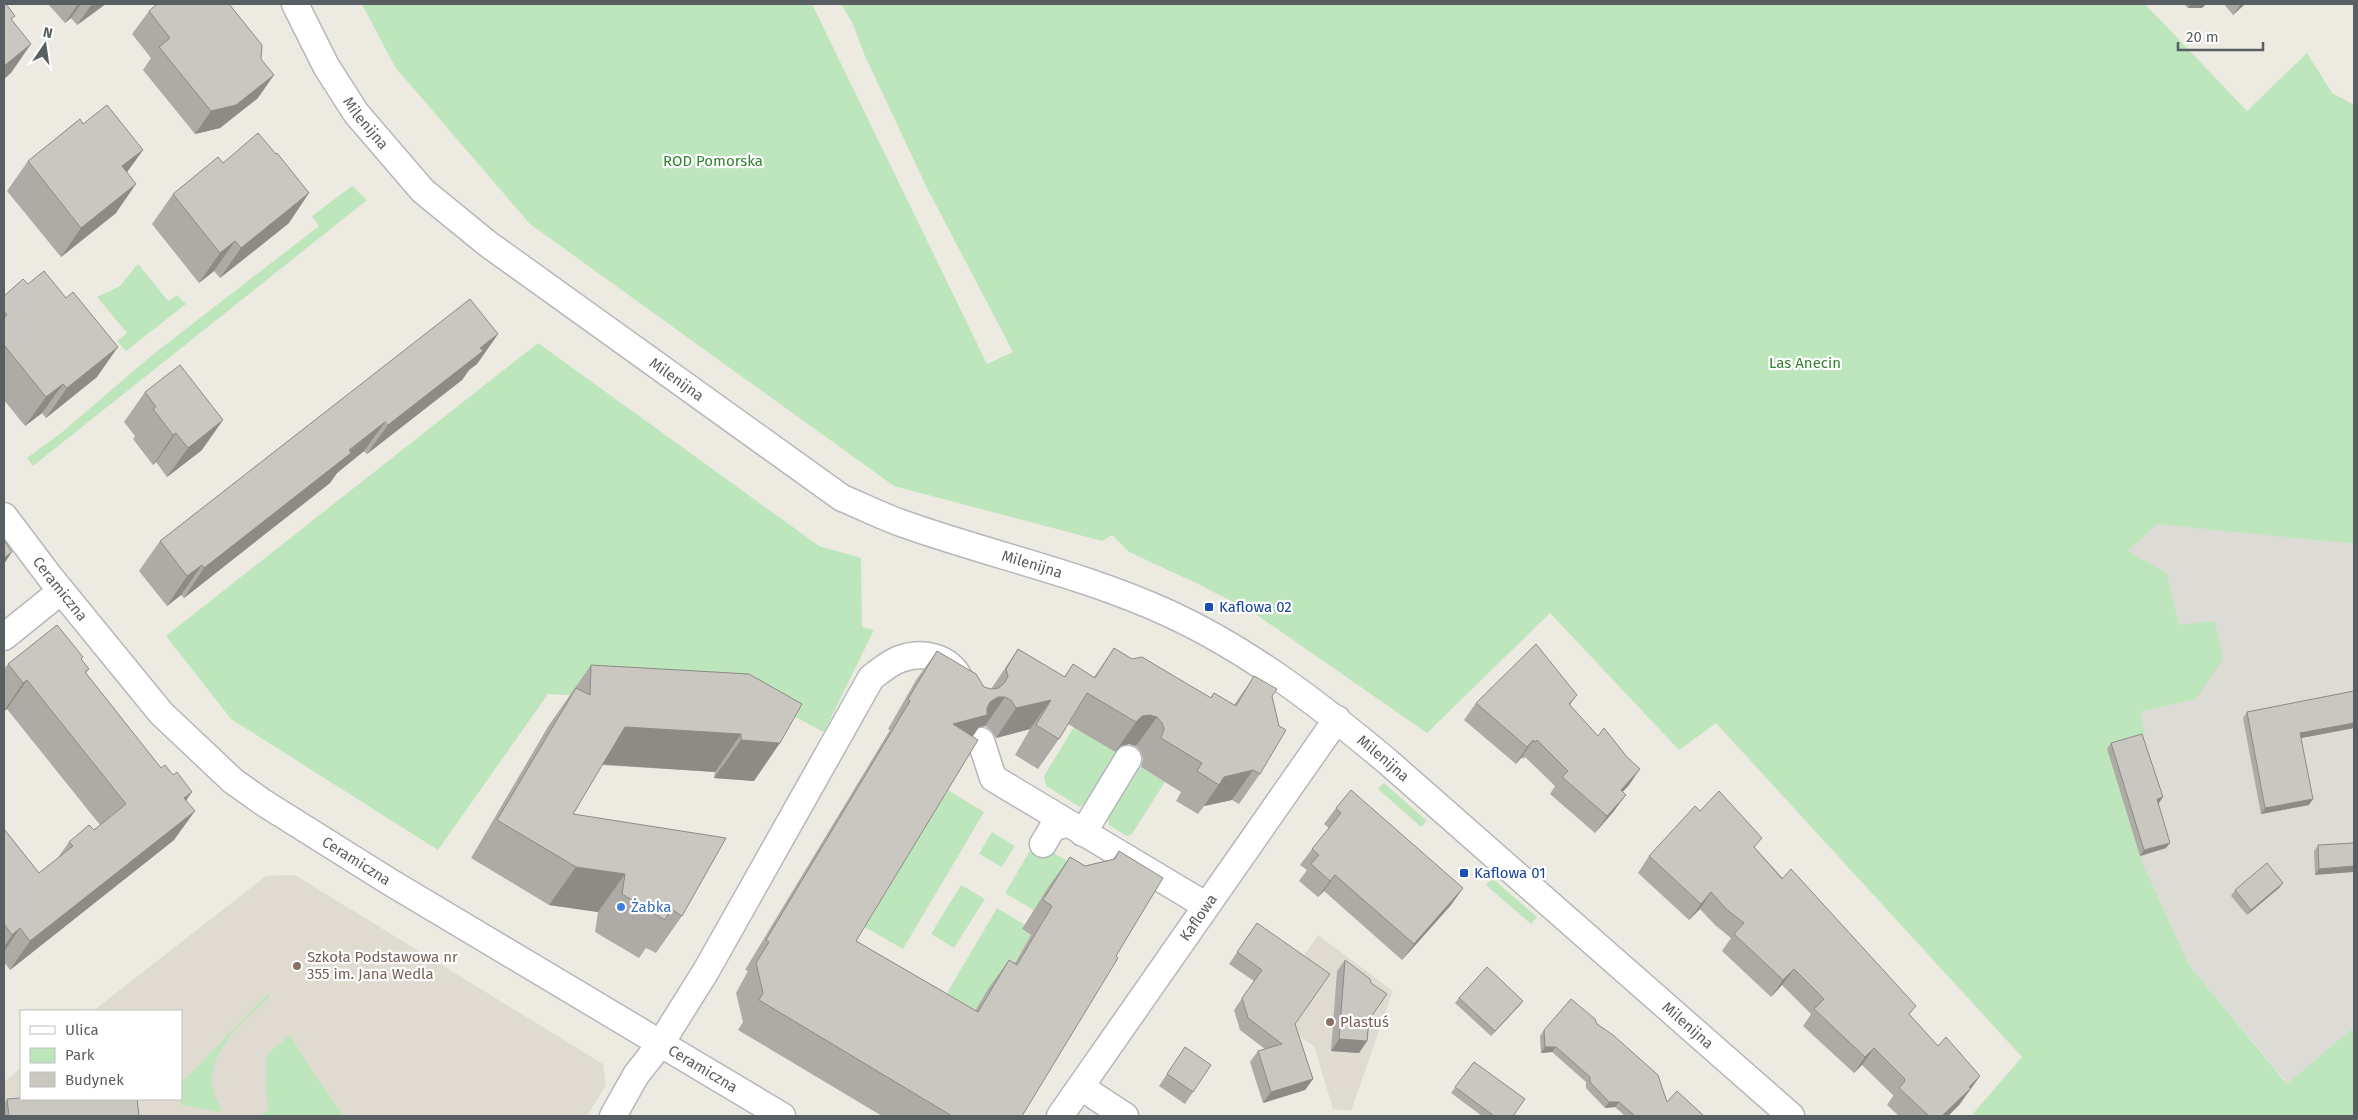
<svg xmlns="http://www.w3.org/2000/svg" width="2358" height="1120" viewBox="0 0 2358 1120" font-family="'Fira Sans',sans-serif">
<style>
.industrial{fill:#dddbd5}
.education{fill:#dfdbd1}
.green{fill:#bee6bc}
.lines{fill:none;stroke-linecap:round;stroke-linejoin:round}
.street-casing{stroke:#b4b7bc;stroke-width:29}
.street{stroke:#fff;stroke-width:26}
.wall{fill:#aeaaa5}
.shaded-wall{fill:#8d8b86}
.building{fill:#cac6c0;stroke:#8d8b86}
.transit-dot{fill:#1a4fb4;stroke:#fff;stroke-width:2}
.shop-dot{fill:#3f7fe0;stroke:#fff;stroke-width:2}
.education-dot{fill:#8d6e63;stroke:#fff;stroke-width:2}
.labels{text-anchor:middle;stroke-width:4.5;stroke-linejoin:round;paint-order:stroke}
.street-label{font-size:15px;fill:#595e62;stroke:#fff}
.park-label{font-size:15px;fill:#318231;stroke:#fff}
.transit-label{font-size:15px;fill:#164399;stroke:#fff;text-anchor:start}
.shop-label{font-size:15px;fill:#366cbe;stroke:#fff;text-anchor:start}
.education-label{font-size:15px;fill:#785e54;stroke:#fff;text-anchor:start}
</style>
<rect width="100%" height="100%" fill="#edeae1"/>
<!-- industrial -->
<path class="industrial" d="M2158 523 2354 544V1027L2288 1084 2189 965 2143 864 2107 749 2138 740 2140 712 2196 699 2167 573 2128 551Z"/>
<!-- education -->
<g class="education">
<path d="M295 875 603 1064 606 1085 587 1116H4V1082L21 1068V1099H181V1011H93L266 876Z"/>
<path d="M1318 935 1393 991 1351 1111 1333 1109 1314 1046 1264 1013Z"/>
</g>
<!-- green -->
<g class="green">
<path d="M362 4H812L987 364 1013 352 926 186 865 56 852 22 841 4H2145L2247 111 2307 53 2332 93 2354 105V544L2157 524 2128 551 2167 573 2179 625 2215 621 2223 659 2196 699 2140 712 2145 736 2107 749 2143 864 2189 965 2287 1084 2354 1027V1116H1971L2022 1057 1716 723 1679 750 1550 613 1427 733 1254 613 1198 584 1129 552 1112 535 1102 541 894 486 530 224 395 67Z"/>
<path d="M352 186 367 200 33 466 27 458 61 433 151 356 319 226 312 216Z"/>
<path d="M138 264 168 301 177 295 186 304 126 351 117 341 127 333 97 297 120 286Z"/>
<path d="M538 343 819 546 861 558 862 627 874 630 824 732 797 718 723 703 548 694 438 850 231 719 166 636Z"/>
<path d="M1074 727 1116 753 1090 798 1080 807 1046 786 1044 776Z"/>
<path d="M1136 764 1165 782 1132 834 1127 836 1109 825 1108 817Z"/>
<path d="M1384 783 1427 821 1421 827 1378 789Z"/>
<path d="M946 789 984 812 903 949 863 926Z"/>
<path d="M992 832 1015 846 1002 867 979 854Z"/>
<path d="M1035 842 1074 865 1035 911 1005 893Z"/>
<path d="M1492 878 1537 917 1531 924 1486 885Z"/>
<path d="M961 885 985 899 954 948 931 934Z"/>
<path d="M997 908 1025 925 1022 930 1031 935 996 994 988 989 957 1041 906 1017 927 982 947 993Z"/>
<path d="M268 994 270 996C238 1028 192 1061 222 1110L220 1112 183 1105 177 1099H181V1083Z"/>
<path d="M290 1035 317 1079 344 1116H263L262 1113 269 1111 266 1090 267 1055Z"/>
</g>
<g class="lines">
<defs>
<g id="street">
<path id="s1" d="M295 4 326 66 356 113 423 191 488 244 842 498C862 506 881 516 901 523 990 555 1084 574 1170 614 1250 651 1320 705 1388 762L1791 1116"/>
<path id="s2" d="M4 516 50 577 161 713 233 781 264 803 390 882 782 1116"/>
<path d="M4 637 61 591"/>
<path d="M981 741 993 778 1205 905"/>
<path d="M1083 833 1128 759"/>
<path d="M1043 844 1053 827 1067 824"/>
<path d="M1081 1087 1125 1116"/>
<path d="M613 1116 636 1075 661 1043 706 971 871 678C880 671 889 663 900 659 923 651 949 656 960 679"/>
<path id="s3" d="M1060 1116 1337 719"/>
</g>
</defs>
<!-- street casing -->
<use href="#street" class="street-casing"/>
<!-- street -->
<use href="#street" class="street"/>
</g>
<!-- wall -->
<g class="wall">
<path d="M48 4H105L103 6 77 25 71 18 65 23Z"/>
<path d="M2184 4H2206L2202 8H2188Z"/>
<path d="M2224 4H2245L2233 15Z"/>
<path d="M149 11 258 98 220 128 195 134 143 70 151 58 132 34Z"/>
<path d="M83 124 143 150 127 172 116 213 61 257 7 191 28 161Z"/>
<path d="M223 163 289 223 220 278 214 271 199 283 152 224 173 194Z"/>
<path d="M4 296 97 377 46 418 42 413 25 426 4 400Z"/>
<path d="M498 334 477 364 469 370 462 380 367 454 364 451 337 473 330 483 184 598 181 595 167 606 139 571 160 541Z"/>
<path d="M145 392 202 450 167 477 156 462 153 465 133 439 135 436 124 422Z"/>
<path d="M1114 648 1132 659 1210 698 1214 693 1234 705 1254 676 1272 696 1260 774 1239 804 1232 800 1204 806 1198 814 1176 801 1181 792 1141 767 1143 759 1141 752 1136 746 1129 744 1121 746 1115 752 1068 724 1059 739 1038 769 1015 755 1030 729 996 738 991 730 985 726 979 727 973 736 856 941 975 1011 988 989 1009 960 1015 963 1031 935 1022 929 1049 886 1070 857 1085 866 1113 859 1119 851 1116 956 1022 1116H882L738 1030 743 1022 736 993 748 971 745 970 890 730 888 729 916 680 937 651 984 687 991 689 1018 649 1064 677 1073 664 1094 677Z"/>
<path d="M83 657 81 659 89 669 86 673 186 800 174 840 10 970 4 962V829L39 873 57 859 69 842 94 830 100 825 7 709 4 711V669L8 664Z"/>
<path d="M591 665 749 674 754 781 714 778 715 772 602 765 573 814 682 916 656 953 646 948 639 958 595 932 598 912 549 905 471 858 549 725Z"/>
<path d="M2354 691V728L2301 738 2309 805 2261 814 2243 718 2247 712Z"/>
<path d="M1577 695 1570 705 1629 785 1622 792 1614 811 1595 833 1550 794 1555 786 1525 757 1523 759 1522 757 1516 764 1464 720 1476 703Z"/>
<path d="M2111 743 2159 803H2158L2166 848 2140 856 2107 749Z"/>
<path d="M1336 808 1463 888 1451 905 1402 960 1324 891 1318 897 1299 881 1307 870 1300 865 1312 849 1329 828 1324 824Z"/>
<path d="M1700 811 1755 848 1938 1046 1980 1076 1959 1105 1948 1116H1899L1887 1105 1893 1096V1095L1862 1065 1854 1073 1803 1026 1811 1014 1782 985 1771 997 1722 951 1731 938 1715 925 1700 909 1689 920 1638 873 1649 856Z"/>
<path d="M2354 843 2315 875 2314 851 2318 846Z"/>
<path d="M2283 883 2279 888 2247 915 2231 896 2235 890Z"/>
<path d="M1257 923 1295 1024 1313 1079 1305 1090 1263 1103 1250 1062 1258 1051 1265 1049 1240 1030 1234 1010 1254 981 1229 964Z"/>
<path d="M1345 960 1369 1020 1367 1041 1359 1053 1331 1051 1337 971Z"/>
<path d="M1459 998 1523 1001 1519 1006 1491 1036 1455 1003Z"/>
<path d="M1597 1024 1667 1102 1704 1116H1625L1615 1107 1605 1108 1586 1088V1082L1552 1052 1541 1053 1540 1036 1544 1030Z"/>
<path d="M1185 1047 1193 1092 1185 1104 1159 1086Z"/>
<path d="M1474 1062 1513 1116H1482L1451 1093Z"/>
<path d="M7 1099 139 1116H4V1105Z"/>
</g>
<!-- shaded-wall -->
<g class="shaded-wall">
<path d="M78 4H81L71 18 65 23Z"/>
<path d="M92 4H105L103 6 77 25Z"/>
<path d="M2191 4H2206L2202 8H2188Z"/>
<path d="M2241 4H2245L2233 15Z"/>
<path d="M31 44 11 73 4 79V66Z"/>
<path d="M274 75 258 98 220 128 195 134 211 111Z"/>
<path d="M143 150 122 179V166Z"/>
<path d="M136 184 116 213 61 257 81 228Z"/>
<path d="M309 193 289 223 220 278 241 248Z"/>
<path d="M235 241 214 271 199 283 220 253Z"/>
<path d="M498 334 477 364 469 370 462 380 367 454 388 425Z"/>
<path d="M118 347 97 377 46 418 67 388Z"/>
<path d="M63 384 42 413 25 426 46 397Z"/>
<path d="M223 420 202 450 167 477 188 448Z"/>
<path d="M385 422 364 451 337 473 330 483 184 598 204 568Z"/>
<path d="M176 433 156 462 153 465 173 435Z"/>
<path d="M12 552 4 564V558Z"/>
<path d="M202 565 181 595 167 606 187 576Z"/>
<path d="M27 680 7 709 4 711 23 683Z"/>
<path d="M998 697H1005L985 726 979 727 967 745 953 724Z"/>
<path d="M1051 700 1030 729 996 738 1016 708Z"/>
<path d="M1150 715 1157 717 1136 746 1129 744 1121 746 1115 752 1136 722 1142 716Z"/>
<path d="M2354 723V728L2296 739 2300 733Z"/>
<path d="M625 727 741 734 715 772 598 764Z"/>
<path d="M741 740 780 743 754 781 714 778Z"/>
<path d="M1533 740 1522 757 1516 764 1527 747Z"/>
<path d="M1640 769 1629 785 1609 807 1621 790Z"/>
<path d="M1253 770 1232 800 1204 806 1224 777Z"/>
<path d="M192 792 172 821 184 798Z"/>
<path d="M1626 795 1614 811 1595 833 1607 816Z"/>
<path d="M2163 797 2159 803 2153 805 2157 799Z"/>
<path d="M2313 799 2309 805 2261 814 2265 808Z"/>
<path d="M195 811 174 840 10 970 30 941Z"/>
<path d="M2170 843 2166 848 2140 856 2144 850Z"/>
<path d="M2354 866V872L2315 875 2319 869Z"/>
<path d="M576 867 625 874 598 912 549 905Z"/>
<path d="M1335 875 1324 891 1318 897 1330 881Z"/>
<path d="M2283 883 2279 888 2247 915 2251 910Z"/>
<path d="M1463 888 1451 905 1402 960 1414 944Z"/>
<path d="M1711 892 1700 909 1689 920 1701 904Z"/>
<path d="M20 928 4 952V947L12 935Z"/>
<path d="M1794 969 1782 985 1771 997 1783 980Z"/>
<path d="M1523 1001 1519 1006 1491 1036 1495 1031Z"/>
<path d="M1339 1039 1367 1041 1359 1053 1331 1051Z"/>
<path d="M1545 1047H1556L1552 1052 1541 1053Z"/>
<path d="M1874 1048 1862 1065 1854 1073 1865 1057Z"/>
<path d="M1980 1076 1959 1105 1948 1116H1942Z"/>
<path d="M1313 1079 1305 1090 1263 1103 1271 1092Z"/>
<path d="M1609 1102H1619L1615 1107 1605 1108Z"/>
</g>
<!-- building -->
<g class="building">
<path d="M4 4H6L15 16 11 19 31 44 4 66Z"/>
<path d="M157 4H229L262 45 261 59 274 75 236 105 211 111 159 47 170 38 149 11Z"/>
<path d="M107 105 143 150 122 166 136 184 81 228 28 161 80 119 83 124Z"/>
<path d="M258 133 276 154 277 153 309 193 241 248 235 241 220 253 173 194 218 157 223 163Z"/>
<path d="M44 271 66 298 73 292 118 347 67 388 63 384 46 397 4 345V318L7 315 4 311V296L23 279 28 284Z"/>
<path d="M470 299 498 334 480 348 483 351 388 425 385 422 349 450 351 453 204 568 202 565 187 576 160 541Z"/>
<path d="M180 365 223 420 188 448 176 433 173 435 153 409 156 407 145 392Z"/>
<path d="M4 540 12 552 4 558Z"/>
<path d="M57 625 83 657 81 659 89 669 85 672 161 768 165 765 173 775 177 772 192 792 184 798 195 811 30 941 20 928 12 935 4 924V829L39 873 73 846 69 842 89 825 94 830 126 804 27 680 23 683 8 664Z"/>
<path d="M1536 644 1577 695 1569 704 1598 736 1604 728 1627 757 1640 769 1621 790 1626 795 1607 816 1562 777 1568 771 1537 740 1535 742 1533 740 1527 747 1476 703Z"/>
<path d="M1114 648 1132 659 1142 657 1211 698 1214 693 1236 706 1254 676 1277 689 1272 696 1279 726 1286 730 1260 774 1253 770 1224 777 1219 785 1197 771 1202 763 1161 738 1164 729 1162 723 1157 717 1150 715 1142 716 1136 722 1087 693 1059 739 1036 725 1051 700 1016 708 1011 700 1005 697H998L990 702 987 708V715L953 724 978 740 856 941 978 1012 1009 960 1017 965 1052 906 1043 900 1070 857 1085 866 1115 859 1119 851 1163 878 1116 956 1118 958 1022 1116H952L759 1000 763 993 756 963 769 942 766 940 910 701 908 699 937 651 976 674 984 687 991 689 999 688 1005 682 1008 676 1006 669 1018 649 1065 677 1073 664 1095 678Z"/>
<path d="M591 665 749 674 802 704 780 743 741 740V734L625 727 573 814 726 838 682 916 671 909 665 920 622 894 625 874 576 867 497 820 576 688 590 695Z"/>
<path d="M2354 691V723L2300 733 2313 799 2265 808 2247 712Z"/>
<path d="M2142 734 2163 797 2157 799 2170 843 2144 850 2111 743Z"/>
<path d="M1351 790 1463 888 1414 944 1335 875 1330 881 1311 864 1319 855 1312 849 1341 813 1336 808Z"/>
<path d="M1719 791 1762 838 1754 847 1782 879 1791 869 1916 1006 1909 1014 1938 1046 1946 1037 1980 1076 1969 1087 1971 1088 1942 1116H1929L1899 1088 1905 1081 1904 1078 1874 1048 1865 1057 1814 1009 1824 999 1794 969 1783 980 1734 934 1744 923 1726 909 1711 892 1701 904 1649 856 1695 806 1700 811Z"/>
<path d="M2354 843V866L2319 869 2318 845Z"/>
<path d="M2267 863 2283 883 2251 910 2235 890Z"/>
<path d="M1257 923 1330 974 1295 1024 1313 1079 1271 1092 1258 1051 1282 1044 1248 1018 1242 998 1262 970 1237 952Z"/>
<path d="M1345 960 1370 979 1371 983 1387 994 1369 1020 1367 1041 1339 1039Z"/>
<path d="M1487 967 1523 1001 1495 1031 1459 998Z"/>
<path d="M1571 999 1595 1019 1597 1024 1613 1035 1658 1075 1667 1102 1677 1091 1704 1116H1635L1619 1102H1609L1590 1082V1077L1556 1047H1545L1544 1030Z"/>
<path d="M1185 1047 1211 1065 1193 1092 1167 1074Z"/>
<path d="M1474 1062 1525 1099 1513 1116H1494L1455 1087Z"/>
<path d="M21 1098V1099H137L139 1116H9L7 1099Z"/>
</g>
<!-- markers -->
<g class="transit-dot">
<rect x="1204" y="602" width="10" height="10" rx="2.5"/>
<rect x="1459" y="868" width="10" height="10" rx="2.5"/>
</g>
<circle class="shop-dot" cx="621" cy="907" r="5"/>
<g class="education-dot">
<circle cx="297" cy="966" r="5"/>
<circle cx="1330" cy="1022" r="5"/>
</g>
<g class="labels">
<!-- street labels -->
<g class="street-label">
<text dy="5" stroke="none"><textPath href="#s1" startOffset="139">Milenijna</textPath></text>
<text dy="5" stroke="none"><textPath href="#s1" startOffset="544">Milenijna</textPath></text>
<text dy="5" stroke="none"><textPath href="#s1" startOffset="949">Milenijna</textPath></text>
<text dy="5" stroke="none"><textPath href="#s2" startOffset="92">Ceramiczna</textPath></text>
<text dy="5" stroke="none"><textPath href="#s1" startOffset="1354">Milenijna</textPath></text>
<text dy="5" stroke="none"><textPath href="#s2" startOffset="498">Ceramiczna</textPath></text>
<text dy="5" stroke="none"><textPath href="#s3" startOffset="242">Kaflowa</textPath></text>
<text dy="5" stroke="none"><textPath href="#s1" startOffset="1759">Milenijna</textPath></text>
<text dy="5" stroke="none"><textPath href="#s2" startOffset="902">Ceramiczna</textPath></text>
</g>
<!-- park labels -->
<g class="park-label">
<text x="713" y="166">ROD Pomorska</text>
<text x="1805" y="368">Las Anecin</text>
</g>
<!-- transit labels -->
<g class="transit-label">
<text x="1219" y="612">Kaflowa 02</text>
<text x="1474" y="878">Kaflowa 01</text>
</g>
<!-- shop labels -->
<g class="shop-label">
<text x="631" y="912">Żabka</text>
</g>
<!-- education labels -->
<g class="education-label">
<text x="307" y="962">Szkoła Podstawowa nr<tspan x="307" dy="17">355 im. Jana Wedla</tspan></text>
<text x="1340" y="1027">Plastuś</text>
</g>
</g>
<!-- border -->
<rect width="2358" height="1120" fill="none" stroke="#595e62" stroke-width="10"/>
<!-- legend -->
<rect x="20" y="1010" width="162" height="90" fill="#ffffff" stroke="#bdbfc0"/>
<rect x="30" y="1026" width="25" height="8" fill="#ffffff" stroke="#bdbfc0"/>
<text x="65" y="1035" font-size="15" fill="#595e62">Ulica</text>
<rect x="30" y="1048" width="25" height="15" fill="#bee6bc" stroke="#bdbfc0"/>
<text x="65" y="1060" font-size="15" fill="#595e62">Park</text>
<rect x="30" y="1072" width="25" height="15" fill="#cac6c0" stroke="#bdbfc0"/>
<text x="65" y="1085" font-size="15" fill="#595e62">Budynek</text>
<!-- north arrow -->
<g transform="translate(45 45) rotate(13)" stroke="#ffffff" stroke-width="4" paint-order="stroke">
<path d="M0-4L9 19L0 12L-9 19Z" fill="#595e62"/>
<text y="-8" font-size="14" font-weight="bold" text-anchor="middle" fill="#595e62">N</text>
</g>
<!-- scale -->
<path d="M2178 42v8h85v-8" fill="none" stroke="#595e62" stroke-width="2.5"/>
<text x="2186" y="42" font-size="15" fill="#595e62" stroke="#ffffff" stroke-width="4" paint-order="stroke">20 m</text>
</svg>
